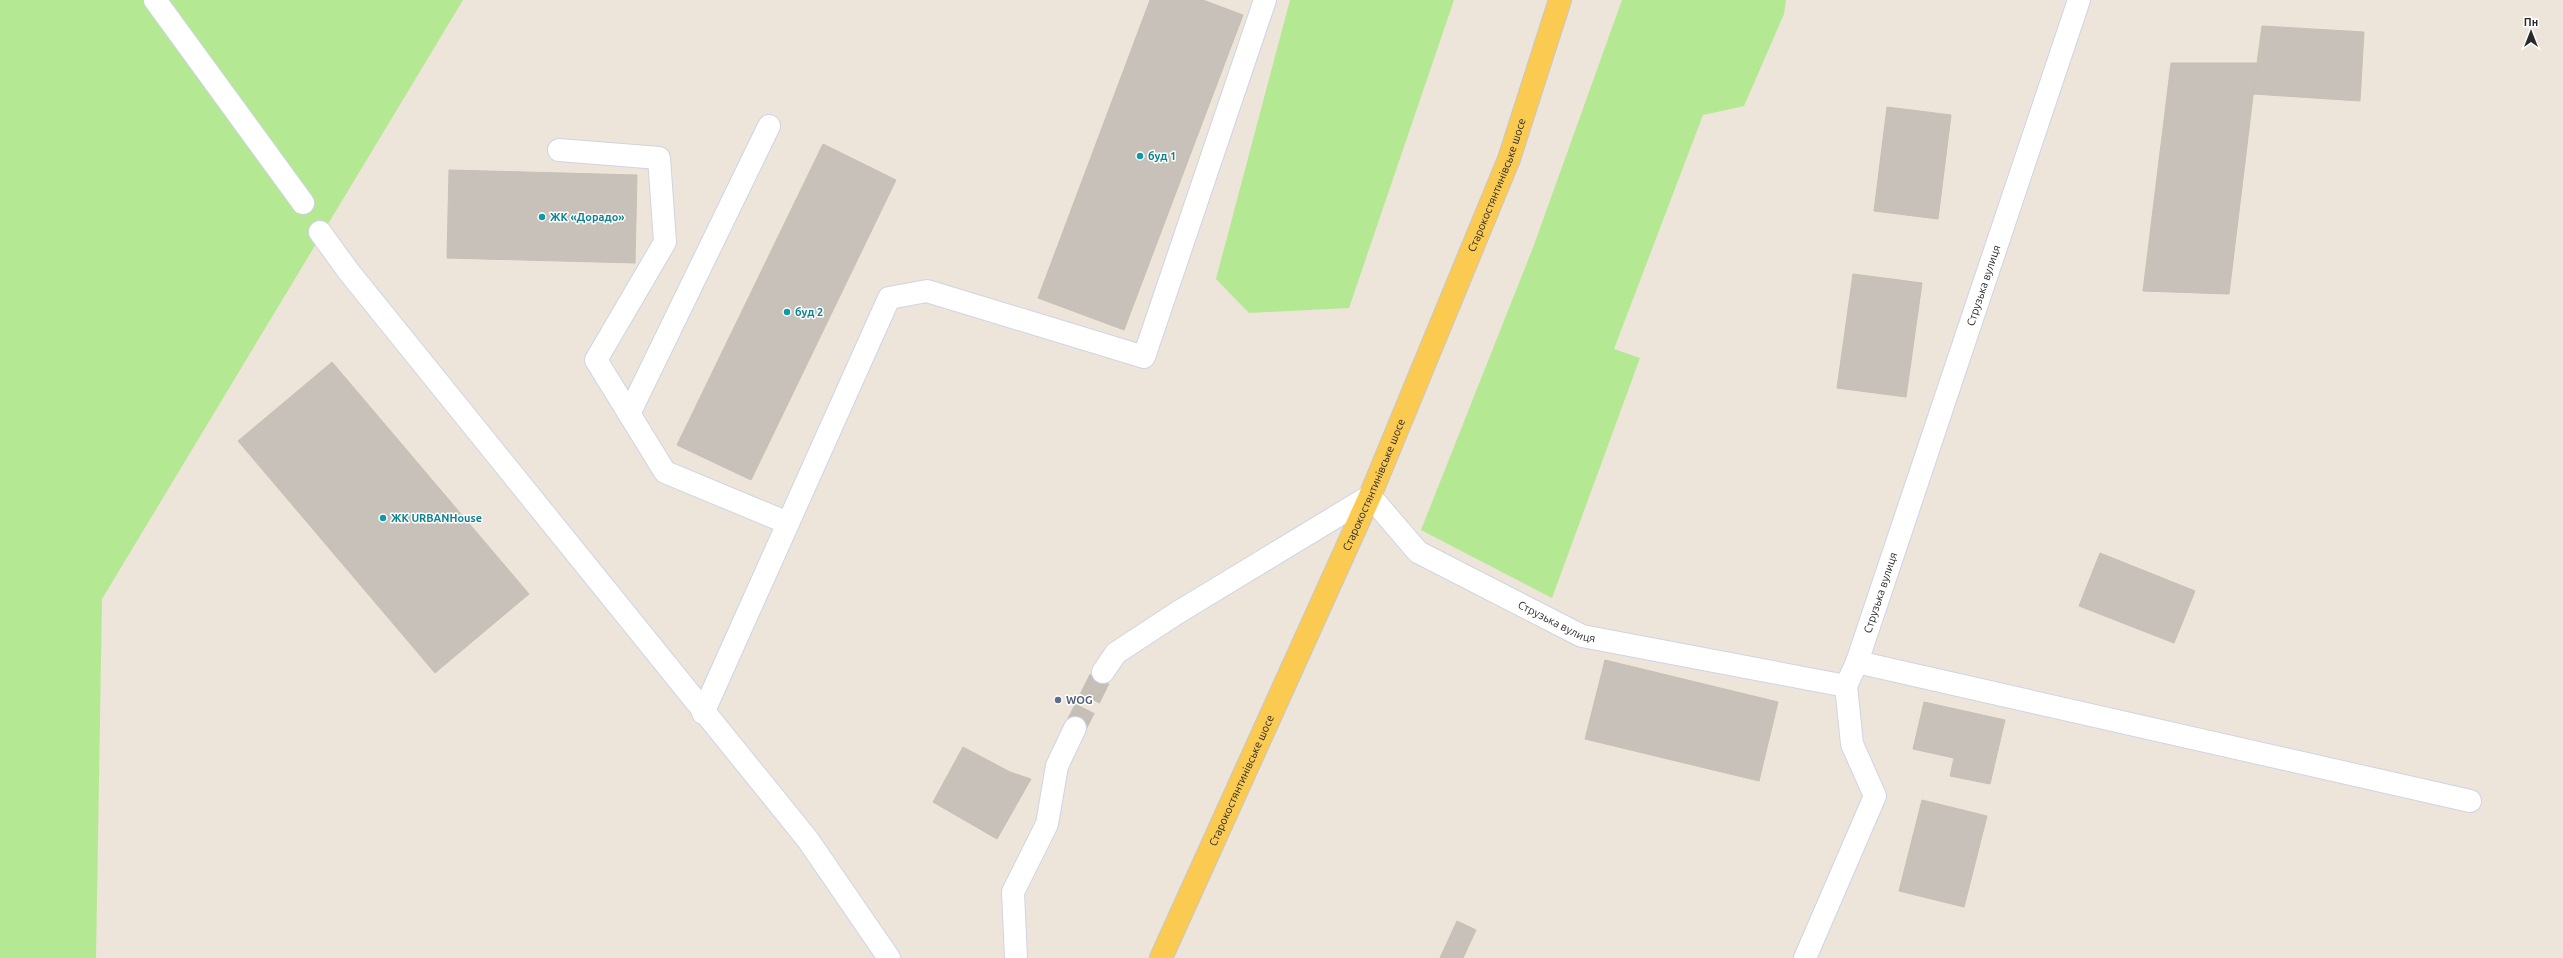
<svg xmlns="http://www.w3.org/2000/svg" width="2563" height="958" viewBox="0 0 2563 958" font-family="Ubuntu,sans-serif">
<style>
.green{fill:#b4e892}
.building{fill:#c8c1ba;stroke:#c8c0b4}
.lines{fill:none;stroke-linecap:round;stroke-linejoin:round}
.minor-tunnel{stroke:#c6bfb7;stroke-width:22;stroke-dasharray:22 11;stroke-linecap:butt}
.minor-casing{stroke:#cfd4e4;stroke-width:24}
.major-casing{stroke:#c8c8c8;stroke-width:24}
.minor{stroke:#fff;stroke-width:22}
.major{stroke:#fbca51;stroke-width:22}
.culture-dot{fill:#0f9aa8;stroke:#fff;stroke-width:1.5}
.service-dot{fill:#5c6f8a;stroke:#fff;stroke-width:1.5}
.labels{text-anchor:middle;stroke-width:3;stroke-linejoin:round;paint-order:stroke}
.culture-label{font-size:11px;font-weight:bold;fill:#0d838f;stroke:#fff;text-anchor:start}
.street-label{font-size:11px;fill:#2a2a2a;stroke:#fff}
.service-label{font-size:11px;font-weight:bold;fill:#4e5e75;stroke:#fff;text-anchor:start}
</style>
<rect width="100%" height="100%" fill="#ede4da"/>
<!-- green -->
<g class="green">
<path d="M0 0H463L102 599 96 958H0Z"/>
<path d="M1290 0H1454L1349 308 1249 313 1216 279Z"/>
<path d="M1622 0H1786L1784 14 1744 106 1703 115 1614 349 1640 358 1552 598 1421 530 1534 245Z"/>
</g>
<!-- building -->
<g class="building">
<path d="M1150 0H1203L1243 15 1124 330 1038 298Z"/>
<path d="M2262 26 2364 32 2360 101 2253 94Z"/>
<path d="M2171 63H2257L2229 294 2143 291Z"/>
<path d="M1887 107 1951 115 1938 219 1874 211Z"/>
<path d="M823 144 896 180 751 480 677 445Z"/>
<path d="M449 170 637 175 635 263 447 258Z"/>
<path d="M1853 274 1922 283 1906 397 1837 388Z"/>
<path d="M332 362 529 594 435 673 238 441Z"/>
<path d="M2100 553 2195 591 2174 643 2079 606Z"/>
<path d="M1605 660 1778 702 1759 781 1585 739Z"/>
<path d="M1924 702 2005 720 1990 784 1950 776 1954 758 1913 749Z"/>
<path d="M963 747 1010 772 1031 779 997 839 933 802Z"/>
<path d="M1922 800 1987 816 1964 907 1899 891Z"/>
<path d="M1457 921 1476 930 1463 958H1440Z"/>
</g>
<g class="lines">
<!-- minor-tunnel -->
<path class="minor-tunnel" d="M1075 728 1103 672"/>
<defs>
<g id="minor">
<path d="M155 0 303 203"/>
<path d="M559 150 659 158 665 242 596 360 665 472 788 523"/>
<path d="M320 232 349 272 808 840 889 958"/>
<path d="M629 414 769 126"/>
<path d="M1857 662 2470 801"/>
<path id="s1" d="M1103 672 1116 653 1177 613 1370 496 1418 552 1582 636 1846 686 1857 662 2079 0"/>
<path d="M703 713 889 298 927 291 1144 357 1265 0"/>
<path d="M1016 958 1013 892 1047 824 1057 766 1075 728"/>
<path d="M1805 958 1875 796 1852 744 1846 686"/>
</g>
<g id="major">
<path id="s2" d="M1161 958 1370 496 1509 159 1560 0"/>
</g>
</defs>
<!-- minor casing -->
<use href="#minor" class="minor-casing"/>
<!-- major casing -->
<use href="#major" class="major-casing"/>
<!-- minor -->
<use href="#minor" class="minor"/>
<!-- major -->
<use href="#major" class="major"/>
</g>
<!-- markers -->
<g class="culture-dot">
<circle cx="1140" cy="156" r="4"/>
<circle cx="542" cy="217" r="4"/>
<circle cx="787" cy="312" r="4"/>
<circle cx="383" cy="518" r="4"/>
</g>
<circle class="service-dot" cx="1058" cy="700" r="4"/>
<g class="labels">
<!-- culture labels -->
<g class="culture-label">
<text x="1148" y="160">буд 1</text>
<text x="550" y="221">ЖК «Дорадо»</text>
<text x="795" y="316">буд 2</text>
<text x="391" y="522">ЖК URBANHouse</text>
</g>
<!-- street labels -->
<g class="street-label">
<text dy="4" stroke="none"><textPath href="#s2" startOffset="843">Старокостянтинівське шосе</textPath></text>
<text dy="4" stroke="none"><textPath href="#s1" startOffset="1272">Струзька вулиця</textPath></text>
<text dy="4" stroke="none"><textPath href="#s2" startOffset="519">Старокостянтинівське шосе</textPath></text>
<text dy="4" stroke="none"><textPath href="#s1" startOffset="948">Струзька вулиця</textPath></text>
<text dy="4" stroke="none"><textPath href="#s1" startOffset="551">Струзька вулиця</textPath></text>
<text dy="4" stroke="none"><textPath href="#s2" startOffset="195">Старокостянтинівське шосе</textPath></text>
</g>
<!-- service labels -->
<g class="service-label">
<text x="1066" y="704">WOG</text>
</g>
</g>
<!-- north arrow -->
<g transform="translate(2531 32)" stroke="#ffffff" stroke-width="3" paint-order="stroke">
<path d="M0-3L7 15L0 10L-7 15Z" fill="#2a2a2a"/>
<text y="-6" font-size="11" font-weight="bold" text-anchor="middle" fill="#2a2a2a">Пн</text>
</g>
</svg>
